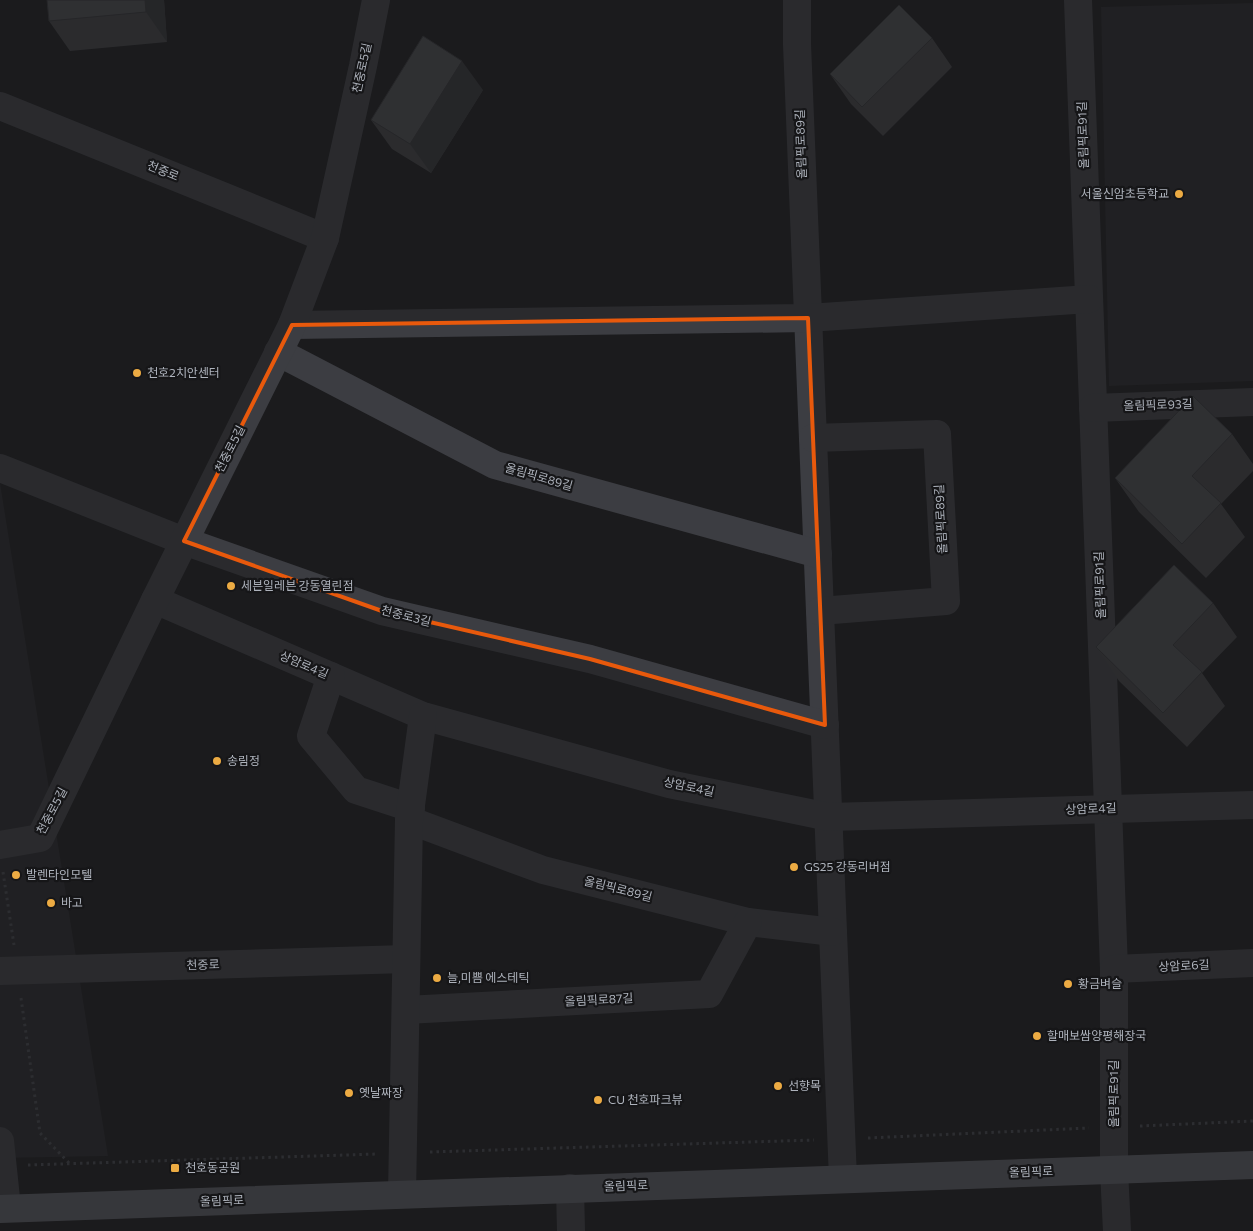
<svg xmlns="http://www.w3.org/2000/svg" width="1253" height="1231" viewBox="0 0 1253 1231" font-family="Commissioner,'Noto Sans KR',sans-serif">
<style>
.built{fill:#27272a}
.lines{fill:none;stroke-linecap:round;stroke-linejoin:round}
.path{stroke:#424449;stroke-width:3;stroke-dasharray:2.5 4;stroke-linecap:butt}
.minor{stroke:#3c3d42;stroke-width:28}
.major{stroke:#585a61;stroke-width:28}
.wall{fill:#3e3f42}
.shaded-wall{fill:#323336}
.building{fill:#48494d;stroke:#323336}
.marked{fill:none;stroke:#e8590c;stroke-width:4;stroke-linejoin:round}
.poi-dot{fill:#ecab43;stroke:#161618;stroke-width:2}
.labels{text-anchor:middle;stroke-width:4.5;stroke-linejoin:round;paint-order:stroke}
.street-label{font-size:12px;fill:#aeb3bc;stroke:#161618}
.poi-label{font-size:12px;fill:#aeb3bc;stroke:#161618;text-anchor:start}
</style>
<rect width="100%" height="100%" fill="#1b1b1d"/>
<!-- built -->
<g class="built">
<path d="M1253 3V381L1109 386 1101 7Z"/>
<path d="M0 483 108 1156 0 1158Z"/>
</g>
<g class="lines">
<!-- path -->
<g class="path">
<path d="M3 872 14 945"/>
<path d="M21 998 40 1133 70 1164"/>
<path d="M1140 1126 1253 1121"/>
<path d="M868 1138 1089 1128"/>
<path d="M430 1152 814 1140"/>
<path d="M28 1165 377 1154"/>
</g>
<!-- minor -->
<g class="minor">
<path d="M797 0V44L843 1179"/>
<path d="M1078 0 1114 969V1170L1117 1231"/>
<path d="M0 106 225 197 325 238"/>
<path d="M292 325 808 318 1089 299"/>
<path d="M278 352 495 465 818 554"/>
<path d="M1093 408 1253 402"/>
<path d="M813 438 937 434 946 601 820 611"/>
<path d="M0 468 184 541 382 611 590 659 825 725"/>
<path d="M155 600 423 716 669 784 829 817 1253 805"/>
<path d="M331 676 311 736 356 790 411 808"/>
<path d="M409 820 543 870 748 922 833 932"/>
<path d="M0 845 40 838 155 600 292 325 325 238 363 66 376 0"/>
<path d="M1114 969 1253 963"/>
<path d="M0 971 406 959"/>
<path d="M406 1010 709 994 748 922"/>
<path d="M0 1141 7 1208"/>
<path d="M570 1188 571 1231"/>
<path d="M402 1194 409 820 423 716"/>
</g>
<!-- major -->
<path class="major" d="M0 1209 1253 1165"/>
</g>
<!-- wall -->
<g class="wall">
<path d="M47 0H164L167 42 70 51 49 21Z"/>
<path d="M932 38 952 67 883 136 851 104 830 74Z"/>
<path d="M483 90 431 173 392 149 371 120Z"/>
<path d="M1232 434 1253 464V471L1221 504 1245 537 1206 578 1139 512 1115 478Z"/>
<path d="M1213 603 1237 637 1202 673 1225 706 1187 747 1119 681 1096 647Z"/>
</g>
<!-- shaded-wall -->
<g class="shaded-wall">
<path d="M145 0H164L167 42 146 12Z"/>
<path d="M462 61 483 90 431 173 410 144Z"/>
</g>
<!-- building -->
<g class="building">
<path d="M47 0H145L146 12 49 21Z"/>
<path d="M899 5 932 38 862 107 830 74Z"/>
<path d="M423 36 462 61 410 144 371 120Z"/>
<path d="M1193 396 1232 434 1192 476 1221 503 1182 544 1115 478Z"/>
<path d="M1174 565 1213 603 1173 645 1202 672 1163 713 1096 647Z"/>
</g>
<!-- marked area -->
<path d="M0 0H1253V1231H0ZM808 318 825 725 590 659 382 611 184 541 292 325Z" fill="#1b1b1d" fill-opacity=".55" fill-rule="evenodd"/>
<path class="marked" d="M808 318 825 725 590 659 382 611 184 541 292 325Z"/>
<!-- markers -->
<g class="poi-dot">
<circle cx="1179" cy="194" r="5"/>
<circle cx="137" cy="373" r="5"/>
<circle cx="231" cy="586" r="5"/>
<circle cx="217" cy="761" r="5"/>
<circle cx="794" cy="867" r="5"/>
<circle cx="16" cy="875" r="5"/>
<circle cx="51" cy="903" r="5"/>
<circle cx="437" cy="978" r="5"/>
<circle cx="1068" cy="984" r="5"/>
<circle cx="1037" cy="1036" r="5"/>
<circle cx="778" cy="1086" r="5"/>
<circle cx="349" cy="1093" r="5"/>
<circle cx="598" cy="1100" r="5"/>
<rect x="170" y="1163" width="10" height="10" rx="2.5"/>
</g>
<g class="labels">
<!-- street labels -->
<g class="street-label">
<text transform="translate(362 68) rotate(-78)" y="4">천중로5길</text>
<text transform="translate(1083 135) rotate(-92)" y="4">올림픽로91길</text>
<text transform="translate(801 144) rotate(-92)" y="4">올림픽로89길</text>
<text transform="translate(163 171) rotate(22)" y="4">천중로</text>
<text transform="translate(1158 405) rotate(-2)" y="4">올림픽로93길</text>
<text transform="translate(230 449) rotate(-63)" y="4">천중로5길</text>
<text transform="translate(539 477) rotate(16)" y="4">올림픽로89길</text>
<text transform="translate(941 519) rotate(-93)" y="4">올림픽로89길</text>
<text transform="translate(1100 585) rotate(-92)" y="4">올림픽로91길</text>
<text transform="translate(406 616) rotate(14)" y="4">천중로3길</text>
<text transform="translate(304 665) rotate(23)" y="4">상암로4길</text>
<text transform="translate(689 787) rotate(12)" y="4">상암로4길</text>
<text transform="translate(1091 809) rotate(-2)" y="4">상암로4길</text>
<text transform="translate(52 811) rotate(-62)" y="4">천중로5길</text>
<text transform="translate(618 889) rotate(14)" y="4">올림픽로89길</text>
<text transform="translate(203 965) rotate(-2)" y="4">천중로</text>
<text transform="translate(1184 966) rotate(-3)" y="4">상암로6길</text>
<text transform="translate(599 1000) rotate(-3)" y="4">올림픽로87길</text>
<text transform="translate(1114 1094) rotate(-90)" y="4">올림픽로91길</text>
<text transform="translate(1031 1172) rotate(-2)" y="4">올림픽로</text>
<text transform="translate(626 1186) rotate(-2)" y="4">올림픽로</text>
<text transform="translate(222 1201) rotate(-2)" y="4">올림픽로</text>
</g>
<!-- poi labels -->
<g class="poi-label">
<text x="1169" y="198" text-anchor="end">서울신암초등학교</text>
<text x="147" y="377">천호2치안센터</text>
<text x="241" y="590">세븐일레븐 강동열린점</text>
<text x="227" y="765">송림정</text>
<text x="804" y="871">GS25 강동리버점</text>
<text x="26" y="879">발렌타인모텔</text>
<text x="61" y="907">바고</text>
<text x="447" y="982">늘,미쁨 에스테틱</text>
<text x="1078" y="988">황금벼슬</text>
<text x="1047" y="1040">할매보쌈양평해장국</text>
<text x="788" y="1090">선향목</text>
<text x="359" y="1097">옛날짜장</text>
<text x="608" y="1104">CU 천호파크뷰</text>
<text x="185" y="1172">천호동공원</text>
</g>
</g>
</svg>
